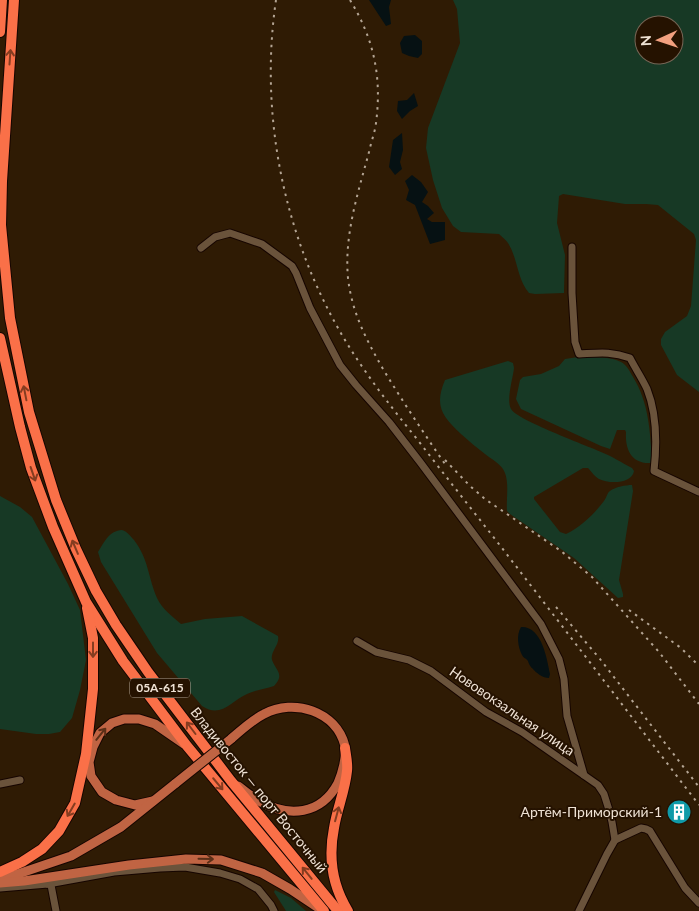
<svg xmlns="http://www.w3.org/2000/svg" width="699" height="911" viewBox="0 0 699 911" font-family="Lato,sans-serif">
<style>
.green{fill:#173925;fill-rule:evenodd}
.water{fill:#061113}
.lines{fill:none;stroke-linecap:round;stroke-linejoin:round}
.minor-casing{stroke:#160500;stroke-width:9}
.major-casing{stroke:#160500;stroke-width:11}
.highway-casing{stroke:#160500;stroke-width:12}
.minor{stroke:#6a533b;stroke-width:7}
.major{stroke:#c06443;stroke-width:9}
.highway{stroke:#fa7048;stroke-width:10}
.rail{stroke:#b4a594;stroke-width:2;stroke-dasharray:2.5 5;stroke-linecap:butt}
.major-bridge-casing{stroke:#160500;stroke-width:11;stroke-linecap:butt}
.major-bridge{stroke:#c06443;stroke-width:9}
.oneway{stroke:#853c20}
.oneway2{stroke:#5b2f17}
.labels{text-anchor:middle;stroke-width:4;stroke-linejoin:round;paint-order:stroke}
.shield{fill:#251200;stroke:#b2a494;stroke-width:1}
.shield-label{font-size:12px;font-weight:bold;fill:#efe2d4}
.street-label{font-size:14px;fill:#efe2d4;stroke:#251200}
.poi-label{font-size:14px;fill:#efe2d4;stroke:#251200;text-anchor:end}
</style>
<rect width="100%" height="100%" fill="#2f1b04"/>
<!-- green -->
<g class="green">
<path d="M453 0H699V392L677 375 661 345V339L665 332 687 316 691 306 696 240 694 234 658 205 646 204H625L563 194 559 196 557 223 565 255 564 291V293L535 294 529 293C517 279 518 259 508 243 506 240 502 237 499 234L461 232 453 226 442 208 433 180 426 148 428 128 460 43 457 9ZM644 25H674V55H644Z"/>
<path d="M578 357C592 357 609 356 621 362 627 365 630 372 633 377 649 403 650 431 652 461L651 463C631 464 625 449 626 432L625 430H617L610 449 601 446 521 409 516 399 520 380 523 377 541 374 559 366 565 359Z"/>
<path d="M508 361 513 363 514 368C513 378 506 400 511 409 517 420 586 445 601 452 612 456 622 463 632 468L634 471C632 484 609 484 599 479 595 477 591 471 588 468H583L534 497V499L560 532 566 534C581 527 594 514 604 501 607 497 607 493 610 491 615 487 626 485 632 485L633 491 619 580 623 594V597L618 598 574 558 510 514 507 511C506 498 510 480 503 469 498 462 491 459 485 454 477 448 469 441 461 434 442 416 434 406 445 380Z"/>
<path d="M0 496 20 507 32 517 68 584 80 610 86 660 80 690 72 718 60 732 49 734H36L0 729Z"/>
<path d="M122 530C128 532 130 536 134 540 149 560 148 577 157 598 162 609 173 617 181 624L205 619 242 616 278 636C280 645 270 651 272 660 276 671 285 674 274 686 265 689 255 690 247 694 231 701 221 719 202 706L157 653 101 562 98 552C105 541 109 531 122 530Z"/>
<path d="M275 890 291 898 306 911H286L274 892Z"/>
</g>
<!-- water -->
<g class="water">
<path d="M369 0H391L389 7 391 24 386 26Z"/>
<path d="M415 35 422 41V54L418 58 409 56 402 53 400 43 404 36Z"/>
<path d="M414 93 418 106 410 111 402 119 397 111 398 101 407 100Z"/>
<path d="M402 133 403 150 400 162 402 169 395 175 389 167 393 140Z"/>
<path d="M412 175 421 182 428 192 422 202 428 206 434 213 427 219 432 222H445V240L430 244 415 205 406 200 409 190 405 181Z"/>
<path d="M521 627C542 626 547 659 550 674L549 678C543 678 536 673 532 668 531 668 528 662 528 661 524 656 525 660 522 655 518 647 516 635 521 627Z"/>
</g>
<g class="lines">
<defs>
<g id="minor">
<path d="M572 247V293L575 342 579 354C599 353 611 351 630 358 635 368 642 378 647 389 657 414 657 444 654 471L699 492"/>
<path d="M201 248 215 237 230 233 262 244 292 266 296 273 310 308 340 365 356 385 389 422 420 462 541 624 559 659 564 679 567 716 584 775"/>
<path d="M357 641 376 652 409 660 431 671 486 712 522 732 598 785 604 794 609 810 612 822 615 840 607 854 579 911"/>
<path d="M0 784 20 780"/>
<path d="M615 840 641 828 646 829 650 831 685 888 699 903"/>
<path d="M48 884 114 872 160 868 185 867 220 873 240 879 258 889 271 905 274 911"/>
<path d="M0 888 48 884 51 885 56 911"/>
</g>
<g id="major">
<path d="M231 739C241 730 252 720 264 714 294 698 336 711 345 746 347 756 342 774 338 783 321 815 289 818 259 801 252 797 245 791 238 786"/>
<path d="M153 801 135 805 116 800 102 792 91 776 89 762 93 747 100 733 112 723 124 719H139L155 724 184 744"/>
<path d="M0 878 15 875 71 856 121 827 176 783"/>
<path d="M0 883 24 881 129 865 186 859 221 860 262 873 290 889 320 909"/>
</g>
<g id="highway">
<path d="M14 0 2 181 1 225 10 318 29 412 56 500 76 549 96 591 116 625 148 672 231 781 338 911"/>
<path d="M0 32 2 0"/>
<path d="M0 338 20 427 31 468 53 527 86 602 123 661 187 746 324 911"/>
<path d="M345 748C346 756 348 764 347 771 345 791 337 809 334 828 328 858 332 885 348 911"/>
<path d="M0 872 22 862 42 849 59 831 75 803 86 754 93 689V638L87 608"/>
</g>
</defs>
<!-- minor casing -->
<use href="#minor" class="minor-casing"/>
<!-- major casing -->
<use href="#major" class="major-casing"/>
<!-- highway casing -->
<use href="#highway" class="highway-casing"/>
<!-- minor -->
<use href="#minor" class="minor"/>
<!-- major -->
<use href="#major" class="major"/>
<!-- highway -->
<use href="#highway" class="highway"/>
<!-- rail -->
<g class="rail">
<path d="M276 0C258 122 287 252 355 356 374 385 395 412 417 439 443 473 469 506 495 539 563 627 631 716 699 805"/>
<path d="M350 0C374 39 382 77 376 123 375 132 371 142 369 152 358 193 344 235 348 278 352 313 366 339 383 369 403 402 425 435 447 467"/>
<path d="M445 460 470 486 485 499 561 551 592 577 659 652 699 704"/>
<path d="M556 607 600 659 699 787"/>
<path d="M629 610 681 648 699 666"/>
</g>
<defs>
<path id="major-bridge" d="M176 783 231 739"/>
</defs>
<!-- major-bridge casing -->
<use href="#major-bridge" class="major-bridge-casing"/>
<!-- major-bridge -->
<use href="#major-bridge" class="major-bridge"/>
</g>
<!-- one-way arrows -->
<defs><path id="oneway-shaft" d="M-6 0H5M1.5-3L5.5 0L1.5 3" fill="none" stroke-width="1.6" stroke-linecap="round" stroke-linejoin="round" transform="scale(1.25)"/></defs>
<g class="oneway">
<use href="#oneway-shaft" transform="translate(10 57) rotate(-86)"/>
<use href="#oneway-shaft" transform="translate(25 393) rotate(-101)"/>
<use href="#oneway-shaft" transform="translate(33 474) rotate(71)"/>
<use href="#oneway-shaft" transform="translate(75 547) rotate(-113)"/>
<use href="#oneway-shaft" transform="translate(93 650) rotate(90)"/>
<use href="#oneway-shaft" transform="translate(191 728) rotate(-127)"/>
<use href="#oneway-shaft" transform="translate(218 784) rotate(50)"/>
<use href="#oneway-shaft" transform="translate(71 810) rotate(120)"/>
<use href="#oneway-shaft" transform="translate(337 814) rotate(-75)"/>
<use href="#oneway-shaft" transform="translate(307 873) rotate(-129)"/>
</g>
<g class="oneway2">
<use href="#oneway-shaft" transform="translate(101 734) rotate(-51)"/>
<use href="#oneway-shaft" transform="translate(206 859) rotate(1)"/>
</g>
<!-- icons -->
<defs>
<symbol id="building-disc" viewBox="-11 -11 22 22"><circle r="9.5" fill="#0f9aa8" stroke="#251200"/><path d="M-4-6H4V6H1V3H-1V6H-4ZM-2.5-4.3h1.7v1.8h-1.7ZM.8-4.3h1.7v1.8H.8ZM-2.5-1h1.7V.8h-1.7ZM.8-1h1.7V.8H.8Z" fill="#fff"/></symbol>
</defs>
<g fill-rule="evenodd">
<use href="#building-disc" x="665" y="798" width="28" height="28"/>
</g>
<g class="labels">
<!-- shield labels -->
<rect class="shield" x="130" y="678.5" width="60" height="19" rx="4"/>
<g class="shield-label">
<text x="160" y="692">05А-615</text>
</g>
<!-- street labels -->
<g class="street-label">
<text transform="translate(512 711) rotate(34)" y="5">Нововокзальная улица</text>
<text transform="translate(259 790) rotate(51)" y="5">Владивосток — порт Восточный</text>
</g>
<!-- poi labels -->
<g class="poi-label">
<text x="662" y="817">Артём-Приморский-1</text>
</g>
</g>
<!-- north arrow -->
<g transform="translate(659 40) rotate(267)"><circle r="24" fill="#251200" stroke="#766555"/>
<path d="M0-4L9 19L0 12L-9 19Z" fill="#f2a07f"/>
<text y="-8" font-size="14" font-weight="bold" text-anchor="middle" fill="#efe2d4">N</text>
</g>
</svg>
